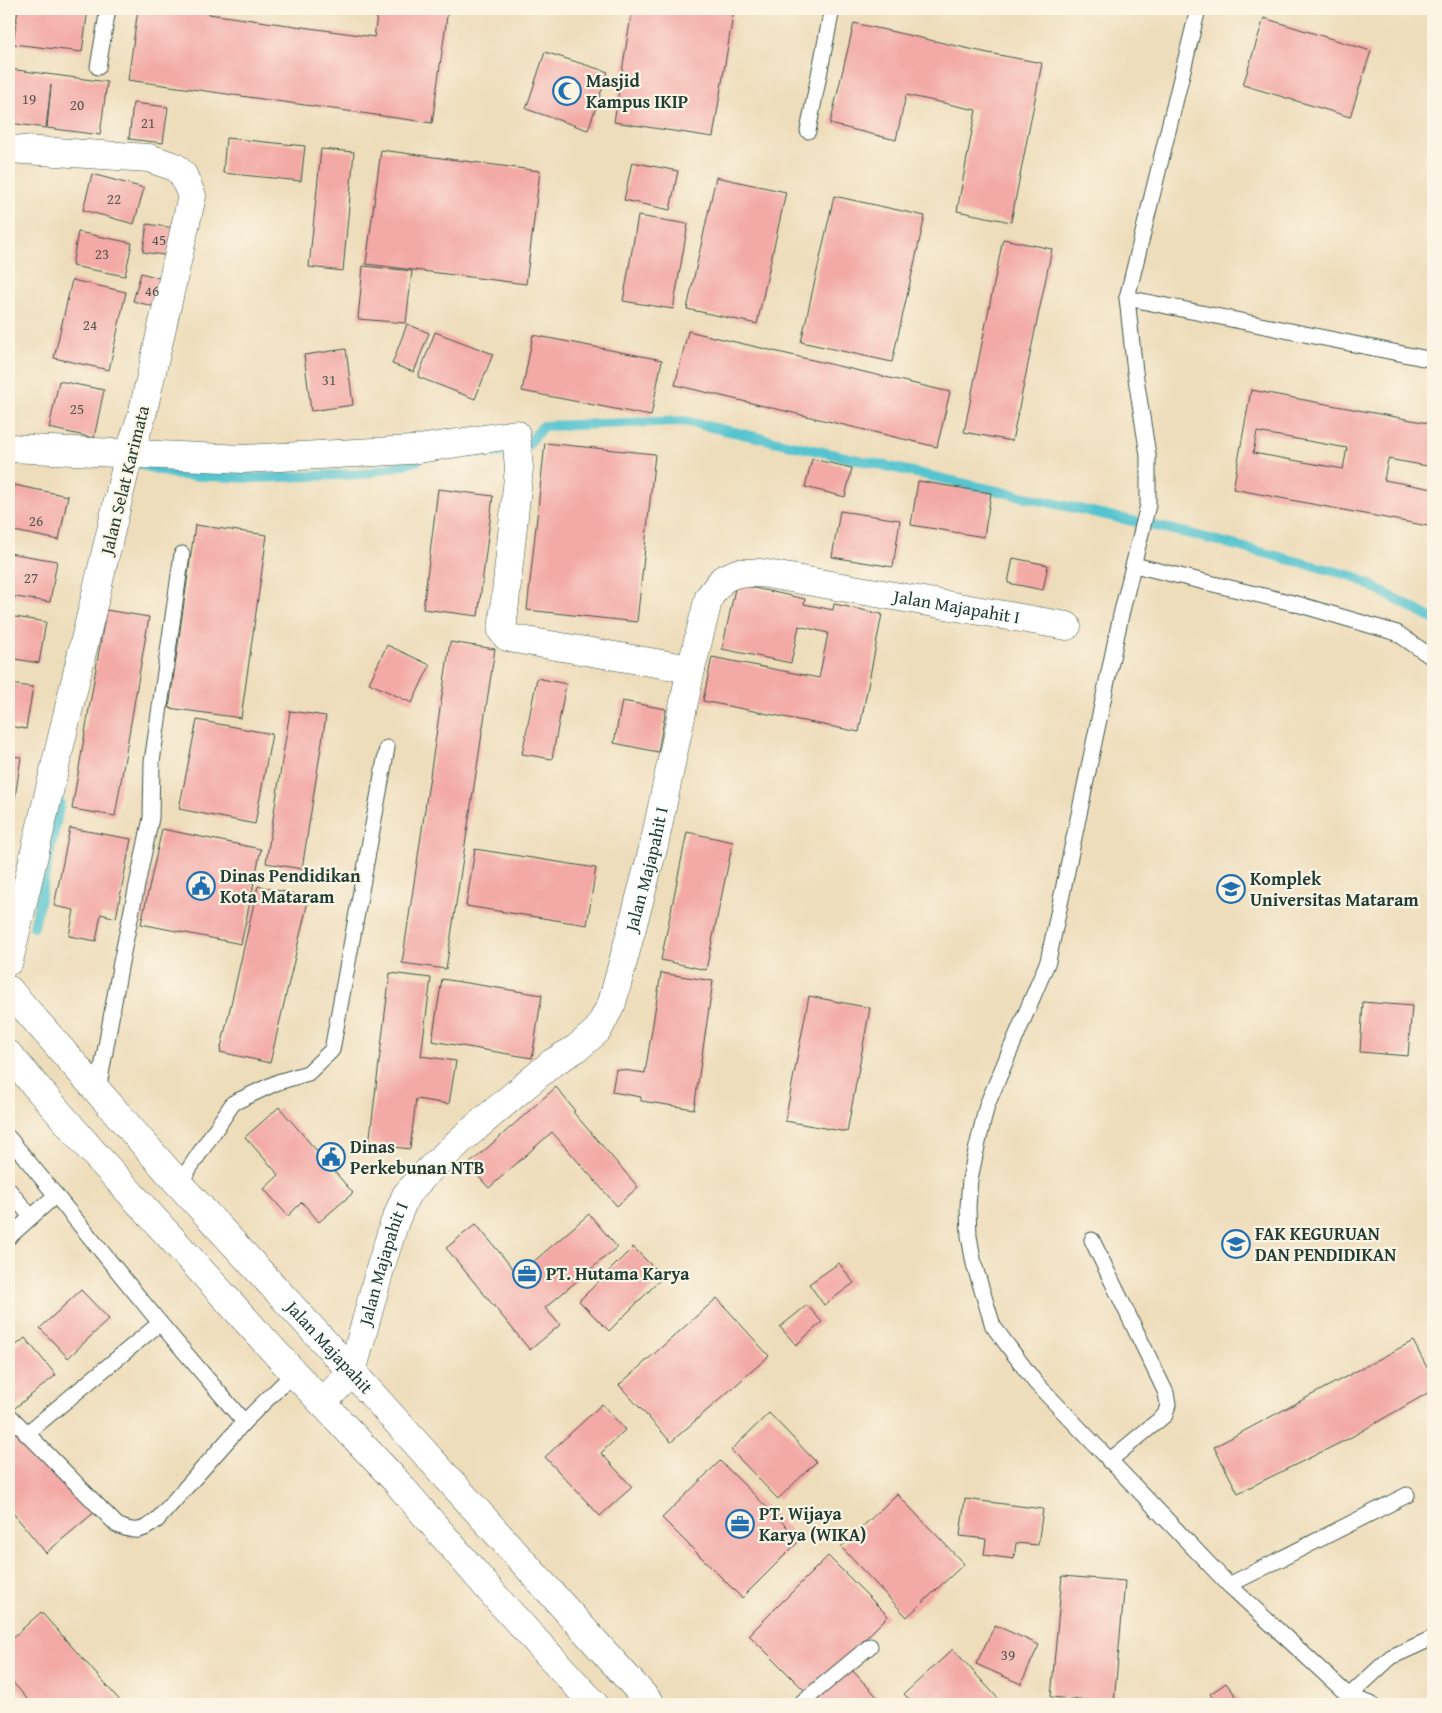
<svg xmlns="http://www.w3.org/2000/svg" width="1442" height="1713" viewBox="0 0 1442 1713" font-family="'Gentium Book Plus',serif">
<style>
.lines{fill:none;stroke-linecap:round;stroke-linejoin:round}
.stream{stroke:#57c4cf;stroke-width:10}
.building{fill:#f3a9a6;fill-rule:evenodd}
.lane-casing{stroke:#3e5548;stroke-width:17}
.street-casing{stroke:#3e5548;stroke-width:29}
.primary-casing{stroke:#3e5548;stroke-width:29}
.lane{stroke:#fff;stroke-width:15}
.street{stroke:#fff;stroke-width:28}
.primary{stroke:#fff;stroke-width:28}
.labels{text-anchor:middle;stroke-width:4.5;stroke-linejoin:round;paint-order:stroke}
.number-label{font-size:15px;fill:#545850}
.poi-label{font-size:18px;font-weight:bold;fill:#1f3d34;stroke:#fcf5e5;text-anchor:start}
.street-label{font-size:18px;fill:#1f3d34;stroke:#fcf5e5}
</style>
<rect width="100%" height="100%" fill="#fcf5e5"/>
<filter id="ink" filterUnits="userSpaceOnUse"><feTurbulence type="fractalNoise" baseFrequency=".02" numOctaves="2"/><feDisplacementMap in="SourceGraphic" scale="10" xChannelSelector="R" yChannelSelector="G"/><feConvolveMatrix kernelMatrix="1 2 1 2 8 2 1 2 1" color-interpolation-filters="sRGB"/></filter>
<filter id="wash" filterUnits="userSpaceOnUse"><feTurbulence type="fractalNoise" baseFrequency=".0096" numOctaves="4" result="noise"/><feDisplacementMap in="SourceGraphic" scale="20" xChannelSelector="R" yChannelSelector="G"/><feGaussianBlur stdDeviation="1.12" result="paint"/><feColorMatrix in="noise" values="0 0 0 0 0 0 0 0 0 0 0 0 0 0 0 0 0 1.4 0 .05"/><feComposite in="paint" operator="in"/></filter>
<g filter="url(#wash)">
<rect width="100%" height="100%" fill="#edb"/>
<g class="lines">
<!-- stream -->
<g class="stream">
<path d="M470 453H521L543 426 684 421 1191 534 1353 576 1433 619"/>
<path d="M142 465 178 475 255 478 364 474 417 461"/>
<path d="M34 927 60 803"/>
</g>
</g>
<g id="blocks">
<!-- building -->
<g class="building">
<path d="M18 9H88L82 52 13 44Z"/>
<path d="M138 9H210L209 14 374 37 378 9H448L432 123 128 80Z"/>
<path d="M632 9H734L713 137 614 122Z"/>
<path d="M1264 18 1371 51 1350 117 1243 85Z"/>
<path d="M854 23 988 53 1042 63 1011 222 957 211 976 110 906 95 896 140 830 124Z"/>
<path d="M545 52 608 72 588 130 526 109Z"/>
<path d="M9 69 107 82 100 135 47 128 51 85 46 128 9 123Z"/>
<path d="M133 103 168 107 163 143 129 139Z"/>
<path d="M226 138 305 146 301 181 223 173Z"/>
<path d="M321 149 354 152 343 271 309 267Z"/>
<path d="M381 150 540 171 526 284 366 264Z"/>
<path d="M632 162 678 171 670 210 624 200Z"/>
<path d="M92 174 144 188 134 224 83 210Z"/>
<path d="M716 177 786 192 757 324 687 309Z"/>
<path d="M834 196 925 216 892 362 801 342Z"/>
<path d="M638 216 688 224 673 309 623 301Z"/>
<path d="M147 224 175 228 170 256 143 252Z"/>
<path d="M78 232 132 243 125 276 72 266Z"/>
<path d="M1003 239 1052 249 1012 441 964 432Z"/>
<path d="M363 266 412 271 406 323 358 319Z"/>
<path d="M141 273 170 281 163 309 133 301Z"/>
<path d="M72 280 126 292 109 370 54 358Z"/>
<path d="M407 324 429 333 414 372 392 364Z"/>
<path d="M688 331 950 392 937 447 675 385Z"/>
<path d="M435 332 493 354 475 399 418 377Z"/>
<path d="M533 335 662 360 651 416 522 391Z"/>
<path d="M346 349 353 405 311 411 304 355Z"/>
<path d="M59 381 104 390 94 438 49 428Z"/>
<path d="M1251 390 1433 424V467L1388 459 1384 480 1433 489V527L1233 489ZM1257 432 1347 448 1343 469 1253 453Z"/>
<path d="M545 443 655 454 637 622 527 610Z"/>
<path d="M812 459 852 468 845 497 805 487Z"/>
<path d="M918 481 991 493 984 537 911 525Z"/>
<path d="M14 485 68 496 59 540 9 530V513Z"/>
<path d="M438 489 493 496 478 616 423 609Z"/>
<path d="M840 511 900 520 893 567 832 557Z"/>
<path d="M195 525 267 535 241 718 169 708Z"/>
<path d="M9 553 57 561 50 602 9 596Z"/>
<path d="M1013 558 1048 565 1043 590 1008 583Z"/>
<path d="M736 584 805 599 804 604 833 610 834 604 882 614 859 732 703 701 712 657 819 678 828 633 799 626 791 663 722 649Z"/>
<path d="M106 610 149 617 115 816 72 809Z"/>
<path d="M9 616 46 622 39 663 9 658Z"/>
<path d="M450 642 495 649 446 969 402 963Z"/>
<path d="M387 645 430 665 412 703 369 683Z"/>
<path d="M537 678 566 684 552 759 522 754Z"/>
<path d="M9 684 33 687 26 729 9 726Z"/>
<path d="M622 701 666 709 658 752 614 743Z"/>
<path d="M290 711 326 716 302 869 266 863Z"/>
<path d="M197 720 272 734 255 824 179 809Z"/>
<path d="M9 756 21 757 15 798 9 797Z"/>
<path d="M70 828 131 839 116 918 101 914 96 941 69 936 74 910 54 906Z"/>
<path d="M162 829 261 849 241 944 141 924Z"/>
<path d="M687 832 733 842 706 970 661 960Z"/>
<path d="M475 849 596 868 587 925 466 906Z"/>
<path d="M258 886 309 897 270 1063 220 1052Z"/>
<path d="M390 973 431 978 421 1056 456 1061 449 1104 416 1099 410 1149 369 1144Z"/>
<path d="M661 973 713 981 694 1109 641 1101V1097L612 1092 616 1069 645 1073Z"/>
<path d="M442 979 542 995 532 1058 432 1041Z"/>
<path d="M809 996 870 1008 847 1132 785 1121Z"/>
<path d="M1363 1002 1412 1006 1408 1056 1360 1052Z"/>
<path d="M556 1087 575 1111 573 1112 638 1187 617 1206 552 1132 489 1188 468 1165Z"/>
<path d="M279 1107 353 1193 319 1222 302 1202 288 1216 264 1189 279 1175 245 1137Z"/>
<path d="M589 1214 617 1247 545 1308 560 1325 530 1350 446 1248 476 1224 518 1275Z"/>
<path d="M633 1247 663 1277 609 1331 579 1301Z"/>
<path d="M839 1263 854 1283 824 1305 809 1284Z"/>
<path d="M81 1290 109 1319 68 1358 40 1328Z"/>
<path d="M717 1298 769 1356 671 1442 619 1385Z"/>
<path d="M807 1305 822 1322 796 1345 780 1327Z"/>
<path d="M25 1338 56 1375 10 1412 9 1410V1351Z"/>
<path d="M1413 1341 1433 1379V1390L1348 1439 1238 1493 1214 1447Z"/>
<path d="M602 1404 625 1430 601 1453 632 1487 600 1516 545 1457Z"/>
<path d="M769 1413 816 1462 778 1499 731 1450Z"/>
<path d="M9 1422 97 1510 46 1553 9 1508Z"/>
<path d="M720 1461 800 1540 742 1598 662 1518Z"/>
<path d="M897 1494 964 1564 907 1617 841 1547Z"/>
<path d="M965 1499 1043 1509 1038 1545 1016 1543 1014 1559 984 1555 986 1539 960 1536Z"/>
<path d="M828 1556 888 1616 809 1695 749 1635Z"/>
<path d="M1062 1576 1125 1581 1114 1703 1051 1697Z"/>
<path d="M41 1612 123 1704H32L9 1678V1641Z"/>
<path d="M995 1625 1039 1645 1021 1684 976 1664Z"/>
<path d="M953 1649 1003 1704H914L904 1694Z"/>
<path d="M849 1667 884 1704H814L811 1701Z"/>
<path d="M1226 1683 1242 1704H1217L1210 1694Z"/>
<path d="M1023 1699 1056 1703V1704H1022Z"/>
</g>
</g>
</g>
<g filter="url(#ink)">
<use href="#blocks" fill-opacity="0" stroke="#3e5548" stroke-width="1"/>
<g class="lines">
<defs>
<g id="lane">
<path d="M1198 9 1127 298 1135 372 1148 455V505L1121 615 1048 961 987 1105 976 1151 970 1179 968 1207 969 1236 974 1264 993 1326 1035 1382 1229 1585 1349 1696 1371 1704"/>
<path d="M98 67 108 9"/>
<path d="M808 131 832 9"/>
<path d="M1127 298 1433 360"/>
<path d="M1134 565 1297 604 1397 633 1433 658"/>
<path d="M98 1091 121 962 151 818 152 762 182 554"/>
<path d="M9 1138 160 1323 244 1422"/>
<path d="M179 1184 233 1103 278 1082 308 1073 332 1050 387 748"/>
<path d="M9 1190 31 1217"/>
<path d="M9 1237 56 1195"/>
<path d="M1092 1240 1166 1393 1168 1405 1165 1415 1109 1461"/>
<path d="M9 1415 117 1525C135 1533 142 1532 157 1520L244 1422 294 1373"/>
<path d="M26 1434 160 1323"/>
<path d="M1229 1585 1407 1495"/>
<path d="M1349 1696 1391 1657 1433 1638"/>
<path d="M800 1704 870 1646"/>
</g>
<g id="street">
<path d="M9 149 149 158 175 167 183 175 192 196 142 415 129 454 9 961"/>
<path d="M9 448 244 459 412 450 516 434 519 468 502 631 507 637 515 639 691 669"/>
<path id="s1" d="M322 1403 352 1372 380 1269 394 1224 406 1195 427 1172 462 1139 552 1063 577 1048 598 1030 612 1003 654 845 691 669 709 597 723 579 737 573H761L1067 626"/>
</g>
<g id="primary">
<path id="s2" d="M9 990 179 1184 352 1372 651 1704"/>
<path d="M9 1055 92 1151 294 1373 396 1481 501 1603 594 1704"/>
</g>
</defs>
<!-- lane casing -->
<use href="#lane" class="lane-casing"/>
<!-- street casing -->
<use href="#street" class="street-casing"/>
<!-- primary casing -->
<use href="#primary" class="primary-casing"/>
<!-- lane -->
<use href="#lane" class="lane"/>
<!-- street -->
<use href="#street" class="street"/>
<!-- primary -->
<use href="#primary" class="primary"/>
</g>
</g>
<!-- icons -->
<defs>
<symbol id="mosque-ring" viewBox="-11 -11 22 22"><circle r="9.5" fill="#fcf5e5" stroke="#1f6fb2" stroke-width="1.5"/><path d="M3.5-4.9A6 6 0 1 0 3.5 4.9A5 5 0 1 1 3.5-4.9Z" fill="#1f6fb2"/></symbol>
<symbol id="civic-ring" viewBox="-11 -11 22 22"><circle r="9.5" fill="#fcf5e5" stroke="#1f6fb2" stroke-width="1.5"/><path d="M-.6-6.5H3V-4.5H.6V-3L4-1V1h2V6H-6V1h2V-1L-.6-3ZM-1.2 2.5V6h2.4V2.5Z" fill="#1f6fb2"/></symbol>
<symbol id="university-ring" viewBox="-11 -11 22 22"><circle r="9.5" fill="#fcf5e5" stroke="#1f6fb2" stroke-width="1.5"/><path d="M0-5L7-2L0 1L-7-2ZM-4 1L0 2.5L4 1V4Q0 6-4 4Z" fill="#1f6fb2"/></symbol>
<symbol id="office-ring" viewBox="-11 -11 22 22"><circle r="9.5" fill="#fcf5e5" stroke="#1f6fb2" stroke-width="1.5"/><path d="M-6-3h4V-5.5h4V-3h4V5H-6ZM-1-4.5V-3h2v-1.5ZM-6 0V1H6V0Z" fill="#1f6fb2"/></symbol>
</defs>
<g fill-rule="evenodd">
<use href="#mosque-ring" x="551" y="75" width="32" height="32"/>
<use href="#civic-ring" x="185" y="870" width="32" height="32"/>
<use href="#university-ring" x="1215" y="873" width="32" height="32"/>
<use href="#civic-ring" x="315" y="1141" width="32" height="32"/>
<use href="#university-ring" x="1220" y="1228" width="32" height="32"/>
<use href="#office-ring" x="511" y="1258" width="32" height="32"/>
<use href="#office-ring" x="724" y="1508" width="32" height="32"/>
</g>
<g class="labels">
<!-- number labels -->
<g class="number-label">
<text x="29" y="104">19</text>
<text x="77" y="110">20</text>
<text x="148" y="128">21</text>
<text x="114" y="204">22</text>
<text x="159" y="245">45</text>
<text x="102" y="259">23</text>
<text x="152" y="296">46</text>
<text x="90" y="330">24</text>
<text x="329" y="385">31</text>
<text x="77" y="414">25</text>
<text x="36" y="526">26</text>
<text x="31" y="583">27</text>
<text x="1008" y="1660">39</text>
</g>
<!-- poi labels -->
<g class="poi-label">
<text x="586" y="87">Masjid<tspan x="586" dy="21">Kampus IKIP</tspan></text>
<text x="220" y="882">Dinas Pendidikan<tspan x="220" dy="21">Kota Mataram</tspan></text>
<text x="1250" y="885">Komplek<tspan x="1250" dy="21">Universitas Mataram</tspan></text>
<text x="350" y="1153">Dinas<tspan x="350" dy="21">Perkebunan NTB</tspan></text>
<text x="1255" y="1240">FAK KEGURUAN<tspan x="1255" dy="21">DAN PENDIDIKAN</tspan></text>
<text x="546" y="1280">PT. Hutama Karya</text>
<text x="759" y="1520">PT. Wijaya<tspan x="759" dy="21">Karya (WIKA)</tspan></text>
</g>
<!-- street labels -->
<g class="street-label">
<text transform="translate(125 480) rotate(-76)" y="6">Jalan Selat Karimata</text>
<text dy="6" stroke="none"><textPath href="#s1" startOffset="1191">Jalan Majapahit I</textPath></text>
<text dy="6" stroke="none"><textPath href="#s1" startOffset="651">Jalan Majapahit I</textPath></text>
<text dy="6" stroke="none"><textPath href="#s1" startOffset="156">Jalan Majapahit I</textPath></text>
<text dy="6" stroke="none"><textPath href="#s2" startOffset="480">Jalan Majapahit</textPath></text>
</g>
</g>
<!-- margin -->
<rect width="1442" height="1713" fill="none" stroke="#fcf5e5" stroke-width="30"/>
</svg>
